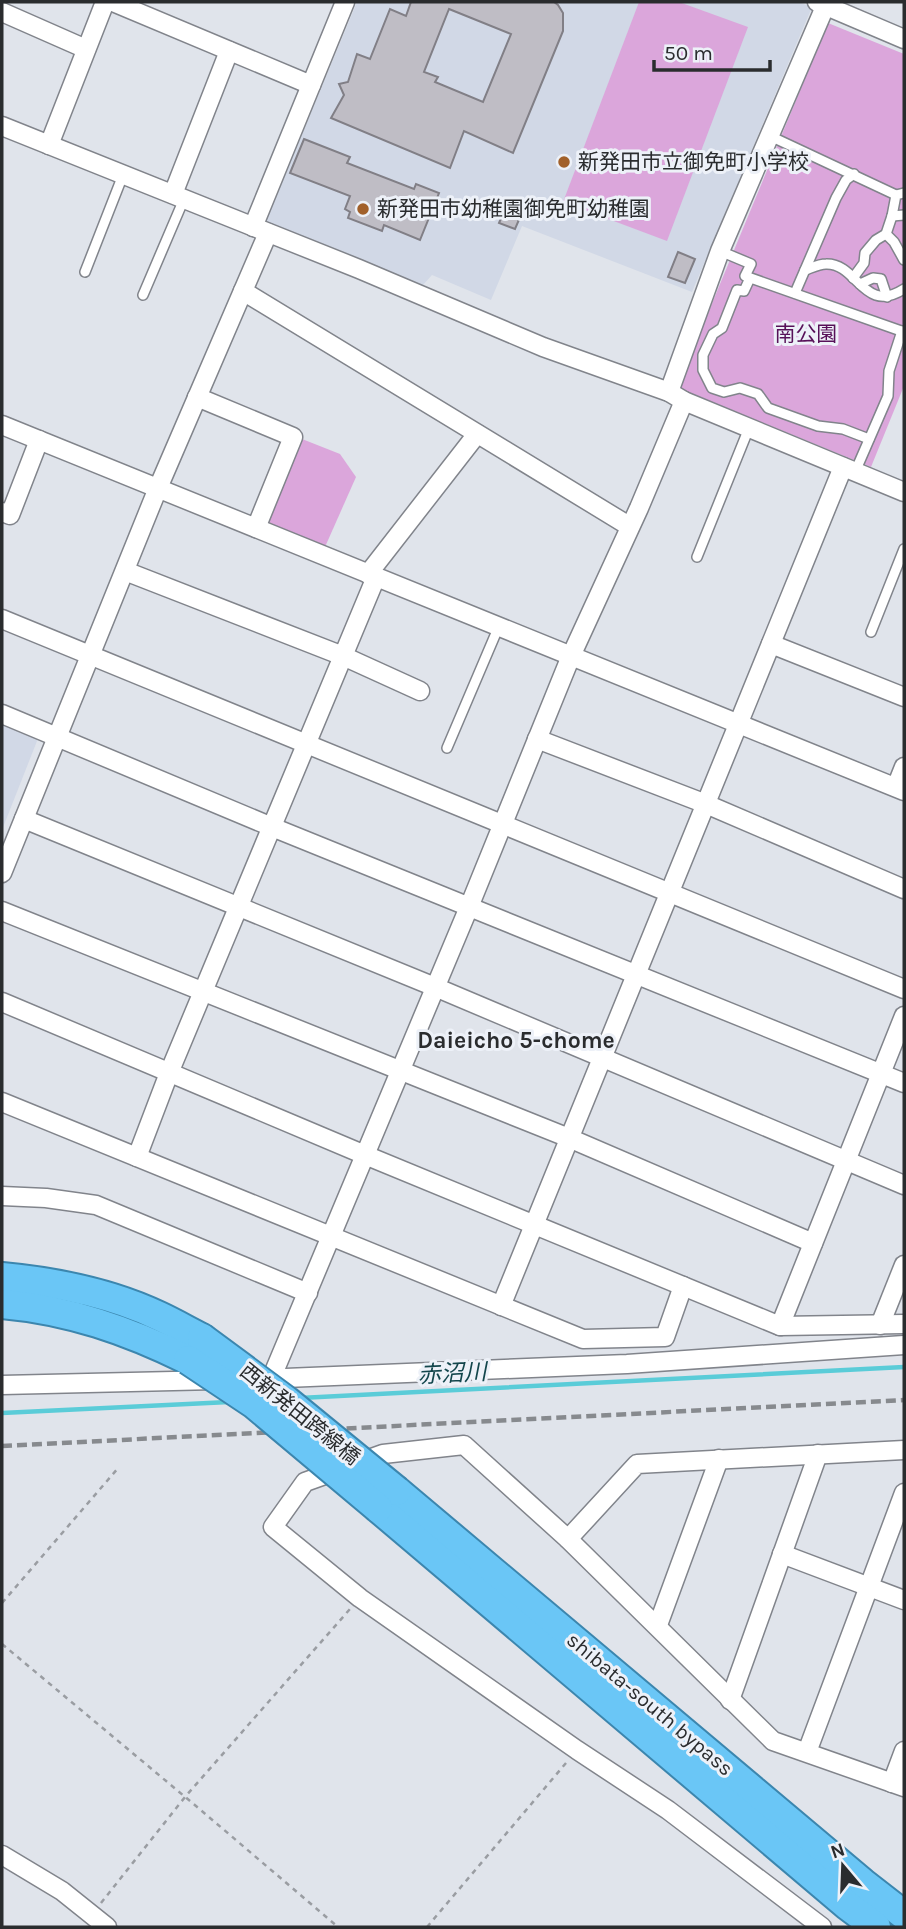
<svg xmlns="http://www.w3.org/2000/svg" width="906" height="1929" viewBox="0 0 906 1929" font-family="Karla,'Noto Sans JP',sans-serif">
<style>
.built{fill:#d1d8e6}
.green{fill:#dba6db}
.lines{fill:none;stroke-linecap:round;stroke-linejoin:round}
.stream{stroke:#5accd8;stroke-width:4.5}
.building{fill:#bfbdc5;stroke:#817f86;stroke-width:2;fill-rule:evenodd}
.service-casing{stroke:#81848b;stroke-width:12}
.minor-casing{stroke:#81848b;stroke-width:21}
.trunk-casing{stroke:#3c86ae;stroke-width:32}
.path{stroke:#9a9da2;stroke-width:2.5;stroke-dasharray:5 5;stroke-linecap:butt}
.service{stroke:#fff;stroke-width:9}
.minor{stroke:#fff;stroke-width:18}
.trunk{stroke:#6ac6f6;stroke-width:28}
.rail{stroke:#878a8e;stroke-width:4.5;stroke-dasharray:10 5;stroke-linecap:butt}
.trunk-bridge-casing{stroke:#3c86ae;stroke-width:32;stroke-linecap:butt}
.trunk-bridge{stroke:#6ac6f6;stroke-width:28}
.poi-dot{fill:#a1602a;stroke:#edf1f8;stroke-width:2.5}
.labels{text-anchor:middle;stroke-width:6;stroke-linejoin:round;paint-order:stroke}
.poi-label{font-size:21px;fill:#2a2c2e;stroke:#edf1f8;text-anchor:start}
.park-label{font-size:21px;fill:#571159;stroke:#edf1f8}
.street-label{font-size:21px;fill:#2a2c2e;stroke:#edf1f8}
.neighbourhood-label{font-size:23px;font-weight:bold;fill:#2a2c2e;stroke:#edf1f8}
.water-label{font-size:23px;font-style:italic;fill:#13464c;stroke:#edf1f8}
</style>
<rect width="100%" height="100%" fill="#e0e4eb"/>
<!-- built -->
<g class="built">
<path d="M357 2H798L812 7 692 292 522 226 491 300 432 275 423 285 265 223Z"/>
<path d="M2 721 39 736 2 830Z"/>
</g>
<!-- green -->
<g class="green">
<path d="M639 2H679L748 27 667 241 563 202Z"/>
<path d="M828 23 904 54V386L871 467 677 388Z"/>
<path d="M297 437 340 454 356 477 325 547 264 523Z"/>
</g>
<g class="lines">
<!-- stream -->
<g class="stream">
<path d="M300 1398 904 1367"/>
<path d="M2 1413 229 1402"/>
</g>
</g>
<!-- building -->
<g class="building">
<path d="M411 2H554L558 5 563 13V31L513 153 464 131 450 168 331 118 344 95 339 84 348 82 357 54 370 59 390 9 406 16ZM449 9 511 34 483 102 435 82 438 77 424 72Z"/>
<path d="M304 139 350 157 347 163 414 189 416 184 439 193 420 240 384 225 382 231 348 218 350 212 345 209 350 196 290 173Z"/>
<path d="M505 209 521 215 515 229 499 223Z"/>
<path d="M678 252 695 259 685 283 668 277Z"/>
</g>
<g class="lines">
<defs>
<g id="service">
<path d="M770 136 896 195"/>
<path d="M892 216 904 215"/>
<path d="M886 234 894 242 904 260"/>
<path d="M720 251 751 264 745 276 904 332"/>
<path d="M805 270C811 268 819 264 826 264 858 263 863 315 904 289"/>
<path d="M85 272 123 175"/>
<path d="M750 278 744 291 737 290 722 328 713 334 703 355V370L712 388 724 392 740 388 758 394 768 408 818 426 843 429 869 439"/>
<path d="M853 278 864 263 865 253 876 240 886 234 892 216 896 195 904 193"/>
<path d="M860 284 873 278 881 279 887 297"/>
<path d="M795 293 836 198 846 180 854 174"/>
<path d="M143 295 184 199"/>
<path d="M855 472 888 396 889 371 902 331"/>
<path d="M697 557 749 428"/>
<path d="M871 632 904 549"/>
<path d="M447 748 499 626"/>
</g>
<g id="minor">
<path d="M113 2 311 85"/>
<path d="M817 2 904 39"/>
<path d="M2 12 86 49"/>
<path d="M2 126 359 269 543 347 669 392 684 401 904 492"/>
<path d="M49 145 105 2"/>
<path d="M173 194 229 51"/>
<path d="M253 227 345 2"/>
<path d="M243 291 629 526"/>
<path d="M669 392 720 251 827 2"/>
<path d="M197 397 293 437 256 528"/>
<path d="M2 425 904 791"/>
<path d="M2 512 10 515 39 440"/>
<path d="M125 571 343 656 420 691"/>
<path d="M368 574 477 434"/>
<path d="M2 619 904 989"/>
<path d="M771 644 904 697"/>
<path d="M2 714 272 827 904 1083"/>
<path d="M537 739 706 804 904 889"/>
<path d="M896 787 904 767"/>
<path d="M24 819 435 987 904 1185"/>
<path d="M2 873 158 488 268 233"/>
<path d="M2 911 569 1138 813 1243"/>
<path d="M2 1002 365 1155 780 1326 904 1324"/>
<path d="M2 1102 583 1339 665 1337 683 1286"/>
<path d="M137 1157 169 1073 376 577"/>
<path d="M2 1196 46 1198 96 1205 308 1293"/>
<path d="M501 1306 843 467"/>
<path d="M880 1325 904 1265"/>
<path d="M780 1326 904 1016"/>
<path d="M261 1379 627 1364 904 1345"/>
<path d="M271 1379 469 907 571 656 639 508 684 401"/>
<path d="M2 1385 216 1380"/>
<path d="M568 1539 637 1464 904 1450"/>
<path d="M782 1554 904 1600"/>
<path d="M658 1625 719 1459"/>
<path d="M730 1700 818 1454"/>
<path d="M807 1752 904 1493"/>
<path d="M892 1783 904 1751"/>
<path d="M2 1855 62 1891 107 1927"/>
<path d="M822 1927 668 1810 577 1750 360 1598 273 1527 305 1482 383 1454 464 1445 568 1539 773 1741 904 1787"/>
</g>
<g id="trunk">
<path d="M2 1277C55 1282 111 1293 159 1316 174 1323 188 1331 202 1338"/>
<path d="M2 1304C69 1310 127 1330 188 1360"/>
<path d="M397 1491 863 1883 904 1915"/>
<path d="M378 1508 848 1906 876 1927"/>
</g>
</defs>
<!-- service casing -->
<use href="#service" class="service-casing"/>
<!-- minor casing -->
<use href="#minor" class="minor-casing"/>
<!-- trunk casing -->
<use href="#trunk" class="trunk-casing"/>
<!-- path -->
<g class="path">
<path d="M2 1603 119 1467"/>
<path d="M2 1644 196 1806 338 1927"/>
<path d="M101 1903 185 1797 350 1609"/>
<path d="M427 1927 566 1763"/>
</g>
<!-- service -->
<use href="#service" class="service"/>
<!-- minor -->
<use href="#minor" class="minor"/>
<!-- trunk -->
<use href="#trunk" class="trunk"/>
<!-- rail -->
<path class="rail" d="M2 1446 904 1400"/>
<defs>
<g id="trunk-bridge">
<path d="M202 1338 287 1401 397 1491"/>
<path d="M188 1360 254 1404 378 1508"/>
</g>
</defs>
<!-- trunk-bridge casing -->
<use href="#trunk-bridge" class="trunk-bridge-casing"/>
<!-- trunk-bridge -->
<use href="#trunk-bridge" class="trunk-bridge"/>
</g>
<!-- markers -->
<g class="poi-dot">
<circle cx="564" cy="162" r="7"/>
<circle cx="363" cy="209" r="7"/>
</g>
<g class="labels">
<!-- poi labels -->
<g class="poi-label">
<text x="578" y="169">新発田市立御免町小学校</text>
<text x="377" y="216">新発田市幼稚園御免町幼稚園</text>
</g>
<!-- park labels -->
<g class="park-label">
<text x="806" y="341">南公園</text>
</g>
<!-- street labels -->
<g class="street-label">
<text transform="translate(300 1414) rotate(39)" y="7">西新発田跨線橋</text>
<text transform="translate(650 1704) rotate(40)" y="7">shibata-south bypass</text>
</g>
<!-- neighbourhood labels -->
<g class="neighbourhood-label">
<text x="516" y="1048">Daieicho 5-chome</text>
</g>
<!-- water labels -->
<g class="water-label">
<text transform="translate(452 1373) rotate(-3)" y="8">赤沼川</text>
</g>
</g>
<!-- border -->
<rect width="906" height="1929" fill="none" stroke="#2a2c2e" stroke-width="7"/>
<!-- north arrow -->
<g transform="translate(843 1866) rotate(341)" stroke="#edf1f8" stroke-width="5" paint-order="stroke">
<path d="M0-5L12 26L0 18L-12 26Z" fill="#2a2c2e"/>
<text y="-10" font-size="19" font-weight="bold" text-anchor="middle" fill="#2a2c2e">N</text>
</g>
<!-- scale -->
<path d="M654 60v10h116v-10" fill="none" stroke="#2a2c2e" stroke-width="3.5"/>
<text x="664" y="60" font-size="21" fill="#2a2c2e" stroke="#edf1f8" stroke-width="5" paint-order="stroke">50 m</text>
</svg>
